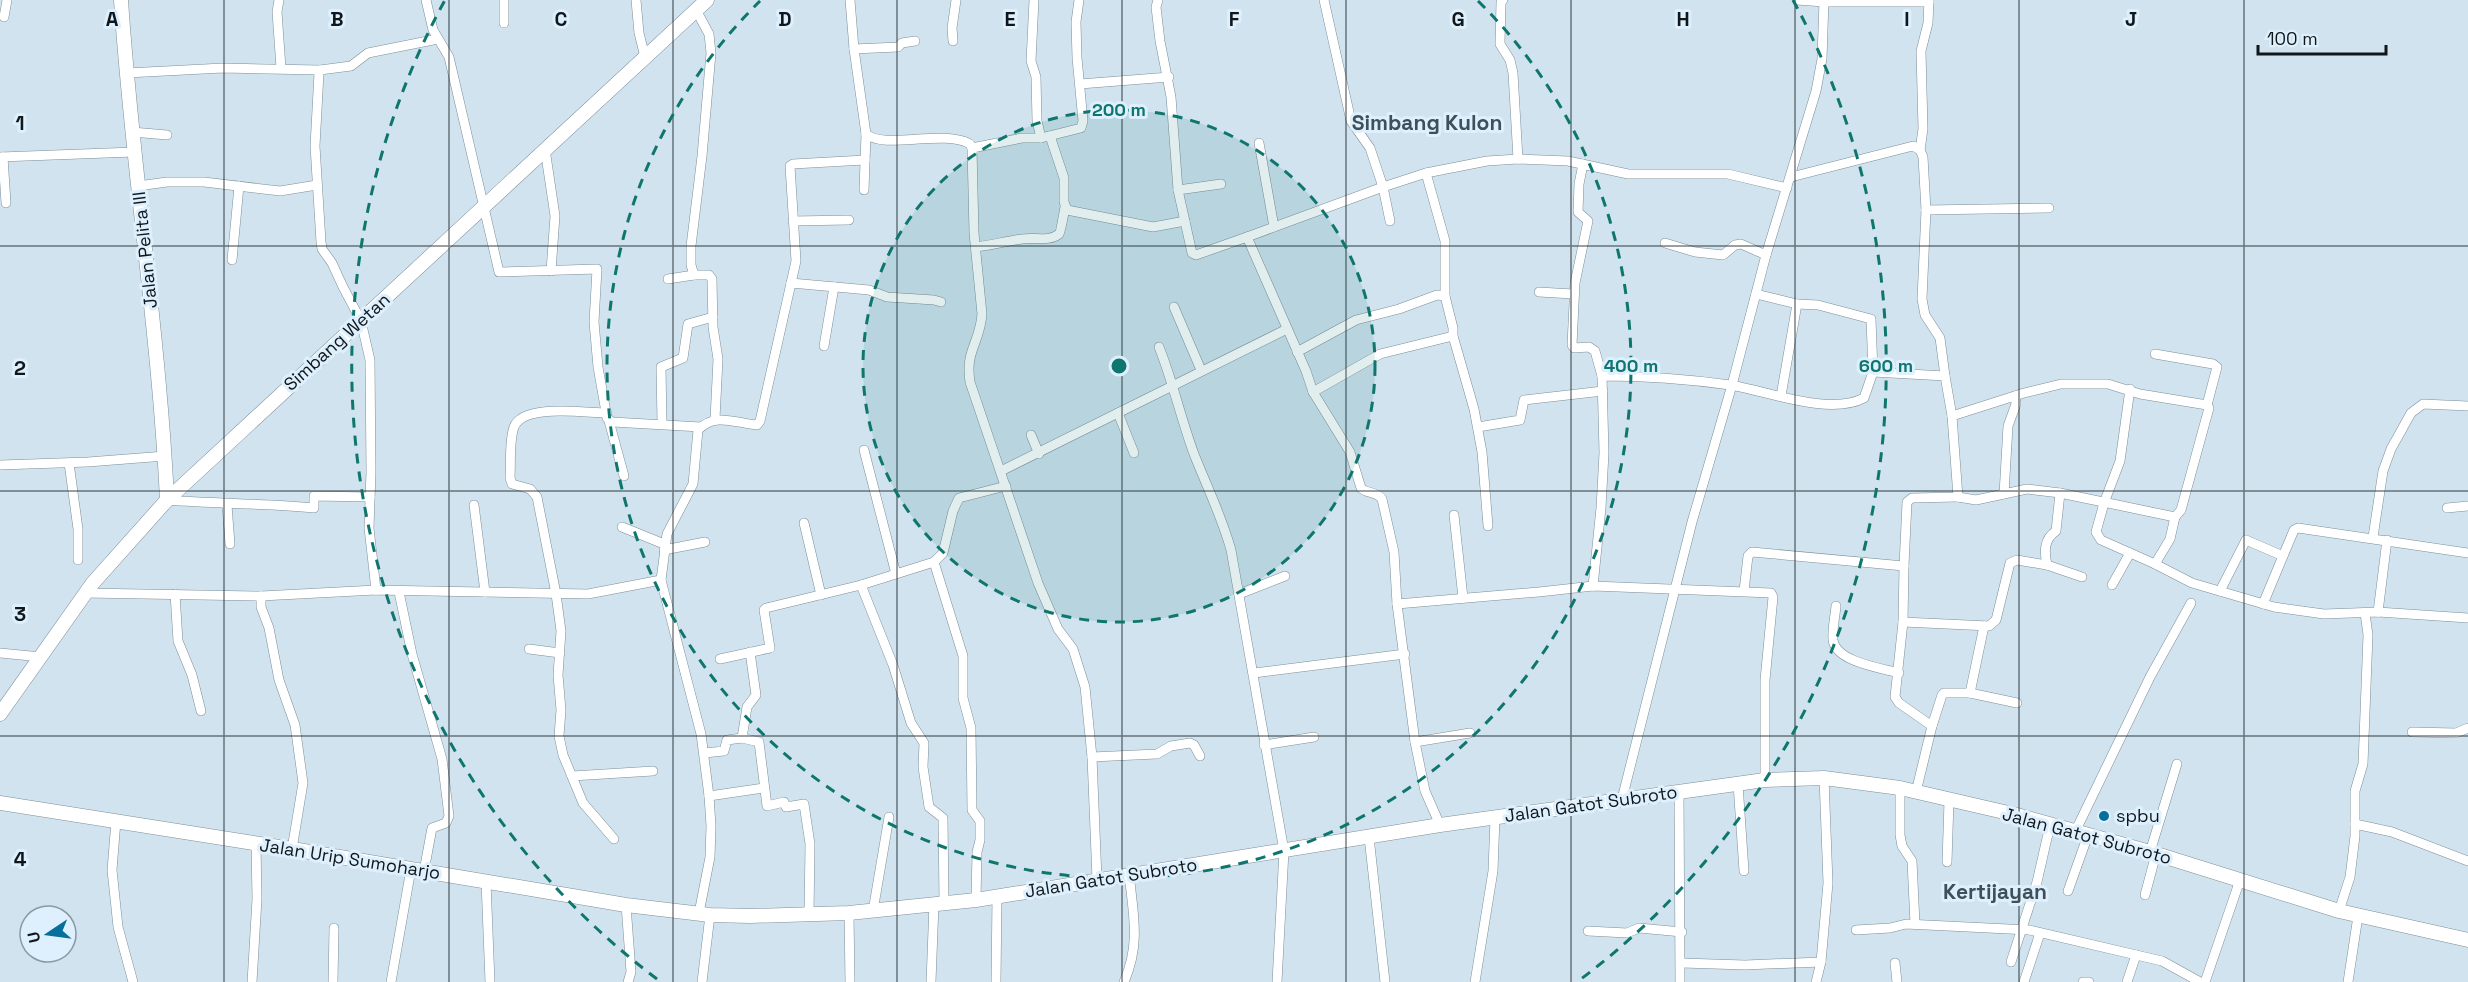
<svg xmlns="http://www.w3.org/2000/svg" width="2468" height="982" viewBox="0 0 2468 982" font-family="'Space Grotesk',sans-serif">
<style>
.lines{fill:none;stroke-linecap:round;stroke-linejoin:round}
.street-casing{stroke:#7d8e99;stroke-width:10}
.secondary-casing{stroke:#7d8e99;stroke-width:15}
.street{stroke:#fff;stroke-width:9}
.secondary{stroke:#fff;stroke-width:14}
.grid{fill:none;stroke:#10171b;stroke-width:1.5;stroke-opacity:0.55}
.ring{fill:none;stroke:#0f766e;stroke-width:3;stroke-dasharray:10 8}
.poi-dot{fill:#076f9c;stroke:#def0fd;stroke-width:2}
.labels{text-anchor:middle;stroke-width:6;stroke-linejoin:round;paint-order:stroke}
.street-label{font-size:18px;fill:#10171b;stroke:#def0fd}
.poi-label{font-size:18px;fill:#10171b;stroke:#def0fd;text-anchor:start}
.quarter-label{font-size:21px;font-weight:bold;fill:#40505a;stroke:#def0fd}
.grid-label{font-size:20px;text-anchor:middle;font-weight:bold;fill:#10171b;stroke:#def0fd;stroke-width:6;stroke-linejoin:round;paint-order:stroke}
.centre{fill:#0f766e;stroke:#def0fd;stroke-width:3}
.ring-label{font-size:18px;text-anchor:middle;font-weight:bold;fill:#0f766e;stroke:#def0fd;stroke-width:6;stroke-linejoin:round;paint-order:stroke}
</style>
<rect width="100%" height="100%" fill="#d0e3ef"/>
<g class="lines">
<defs>
<g id="street">
<path d="M279 0 277 12 281 68"/>
<path d="M426 0 433 30 449 57 499 272 597 269 594 322 598 367 607 418 612 422 701 427"/>
<path d="M636 0 639 33 645 57"/>
<path d="M850 0 854 49 866 134C885 150 943 129 970 144L972 148 974 233 982 314C980 343 965 350 970 382L1038 583 1058 629 1073 649 1085 687 1092 757 1097 879"/>
<path d="M1034 0 1031 61 1036 77 1037 121 1041 138"/>
<path d="M1158 0 1156 7 1160 41 1171 97 1178 190 1192 253 1196 255 1247 237 1306 371 1313 392 1350 452 1361 488C1367 494 1376 491 1382 499L1394 552 1397 604 1415 742 1425 791 1440 825"/>
<path d="M1324 0 1351 121 1370 148 1383 187 1390 221"/>
<path d="M1503 0 1501 2 1500 44 1510 60 1513 73 1518 159"/>
<path d="M1797 0 1824 2H1929"/>
<path d="M696 10 709 34 711 53 702 156 691 246V265L694 275H709L712 279 713 327 718 359 715 419"/>
<path d="M4 17 7 0"/>
<path d="M504 23V0"/>
<path d="M953 41 952 28 956 0"/>
<path d="M854 49 898 47 902 43 915 41"/>
<path d="M127 73 223 68 320 70"/>
<path d="M1080 84 1169 77"/>
<path d="M132 132 167 135"/>
<path d="M1050 136 1064 178V202L1067 210 1153 227 1185 221"/>
<path d="M1259 143 1274 227"/>
<path d="M972 148 1022 138H1041L1081 128 1083 121 1077 58 1076 22 1079 0"/>
<path d="M545 149 555 216 551 271"/>
<path d="M1920 150 1923 129 1921 51 1928 23 1929 0"/>
<path d="M0 157 134 152"/>
<path d="M3 157 6 203"/>
<path d="M1583 164 1579 184 1578 212 1588 221 1575 283 1572 345 1574 348 1589 347 1595 351 1602 376"/>
<path d="M1426 173 1445 241V296"/>
<path d="M1791 177 1913 146 1920 150 1923 157 1926 210 2049 208"/>
<path d="M138 186 167 182H204L280 191 317 185"/>
<path d="M864 190 866 134"/>
<path d="M1178 190 1221 184"/>
<path d="M1926 210 1922 299 1925 315 1940 338 1945 376"/>
<path d="M793 221 849 220"/>
<path d="M1247 237 1383 187 1426 173 1487 161 1518 159 1568 161 1628 174H1728L1787 188"/>
<path d="M1665 243 1695 252 1723 255 1735 245 1741 244 1766 255"/>
<path d="M976 247C992 245 1007 241 1022 239 1034 237 1049 242 1059 234 1061 232 1064 211 1065 207"/>
<path d="M232 260 239 186"/>
<path d="M668 279 694 275"/>
<path d="M791 283 869 290 887 297 934 300 941 302"/>
<path d="M1539 292 1573 294"/>
<path d="M1756 294 1797 304"/>
<path d="M1174 307 1201 370"/>
<path d="M824 346 834 287"/>
<path d="M1159 347C1173 382 1181 419 1194 454 1207 487 1222 517 1231 550L1284 851 1277 982"/>
<path d="M1297 352 1356 320 1399 309 1437 295 1445 296 1453 328V336L1474 409 1482 452 1488 526"/>
<path d="M2155 354 2213 364 2217 367 2207 405"/>
<path d="M2130 389 2120 461 2104 503 2096 532 2101 540 2155 564 2192 583 2274 607 2324 614 2378 612 2468 618"/>
<path d="M1313 392 1380 354 1453 336"/>
<path d="M1781 396 1797 304 1818 305 1871 319 1873 372"/>
<path d="M607 413C585 413 523 403 514 427 509 441 511 462 510 478L512 484 530 489 537 497 556 594 561 631 558 675 561 710 559 736 563 755 583 803 614 839"/>
<path d="M1118 413 1134 453"/>
<path d="M1952 416 2024 393 2061 384H2108L2140 394 2207 405 2209 408 2181 510 2175 517 2060 493 2027 489 1976 500 1958 497"/>
<path d="M609 421 624 476"/>
<path d="M662 424 661 367 683 358 688 324 713 317"/>
<path d="M1478 427 1520 420 1524 400 1603 391"/>
<path d="M1031 435 1039 454"/>
<path d="M864 450 896 574"/>
<path d="M69 463 78 529V560"/>
<path d="M0 465 88 462 165 456"/>
<path d="M1001 471 1287 329"/>
<path d="M2060 493 2056 531C2044 539 2044 551 2047 565L2082 577"/>
<path d="M2004 494 2008 426 2016 404 2015 396"/>
<path d="M167 500C216 504 265 503 314 508V496L370 497"/>
<path d="M227 505 230 544"/>
<path d="M474 505 485 592"/>
<path d="M2447 508 2468 506"/>
<path d="M1454 515 1463 598"/>
<path d="M804 523 821 595"/>
<path d="M622 527 664 544"/>
<path d="M2373 537 2383 471 2391 449 2411 413 2423 404 2468 406"/>
<path d="M664 550 705 542"/>
<path d="M934 562 963 656V698L971 728 972 810 980 821V840L977 852 976 900"/>
<path d="M2155 564 2170 539 2175 517"/>
<path d="M1904 566 1903 622 1895 697 1899 703 1932 726 1916 792"/>
<path d="M861 585 893 665 911 723 924 743 923 767 929 807 943 818 944 903"/>
<path d="M2112 585 2130 553"/>
<path d="M1593 586 1601 508 1604 453 1602 376C1645 376 1687 379 1730 385 1767 391 1829 416 1864 398L1873 372 1945 376 1952 416 1958 497 1912 498 1907 502 1904 566 1752 552 1748 556 1744 591"/>
<path d="M376 590 369 528 371 472 370 360 361 321 343 287 332 263 322 249 321 242 315 146 319 73 320 70 351 66 368 53 438 39"/>
<path d="M2220 591 2246 540 2283 556 2294 530 2298 528 2468 553"/>
<path d="M399 592 412 654 442 759 449 816 446 823 432 828 424 871"/>
<path d="M86 593 261 596 376 590 588 594 661 580"/>
<path d="M175 594 178 641 192 675 201 711"/>
<path d="M1239 594 1285 576"/>
<path d="M261 596V607L269 628 279 680 295 725 303 783 292 849"/>
<path d="M1397 604 1539 592 1593 586 1771 593 1773 597 1765 680V780"/>
<path d="M2263 604 2283 556"/>
<path d="M1836 606C1835 617 1832 630 1833 640 1836 662 1881 668 1899 673"/>
<path d="M2378 612 2387 540"/>
<path d="M1903 622 1989 626 1996 620 2010 563 2017 560 2047 565"/>
<path d="M529 649 560 653"/>
<path d="M0 653 41 657"/>
<path d="M720 659 770 648 764 610 766 608 861 585 934 562 943 553 953 511 959 498 1006 486"/>
<path d="M1254 673 1405 654"/>
<path d="M1970 693 2017 703"/>
<path d="M1932 726 1942 695 1944 693H1970L1984 626"/>
<path d="M2412 732 2456 733 2468 728"/>
<path d="M742 738 747 707 756 695 750 652"/>
<path d="M1415 742 1470 733"/>
<path d="M1264 745 1314 737"/>
<path d="M704 753 724 751 727 740 742 738 759 742 767 806 784 802 786 807 804 804 810 844 809 915"/>
<path d="M1092 757 1157 754 1171 746 1190 743 1194 745 1200 756"/>
<path d="M572 776 653 771"/>
<path d="M1738 784 1744 871"/>
<path d="M1900 788V835L1902 846 1912 861 1915 924"/>
<path d="M1679 791 1680 982"/>
<path d="M709 796 764 788"/>
<path d="M1622 799 1692 522 1732 385 1766 255 1816 91 1822 59 1824 0"/>
<path d="M116 821 112 870 118 927 133 982"/>
<path d="M2355 824 2392 832 2468 861"/>
<path d="M2075 832 2150 677 2191 603"/>
<path d="M1369 837 1385 982"/>
<path d="M2150 852 2177 764"/>
<path d="M1947 862 1949 801"/>
<path d="M486 882 490 982"/>
<path d="M2068 891 2088 835"/>
<path d="M2145 895 2156 854"/>
<path d="M626 905 631 972 628 982"/>
<path d="M873 911 889 817"/>
<path d="M2339 911 2350 877 2355 836V791L2363 764 2368 635 2365 613"/>
<path d="M699 913 710 857 711 826 709 796 701 734 661 580 667 534 693 484 698 430C715 412 735 423 757 425L760 421 796 261 790 166 793 164 865 160"/>
<path d="M849 913 850 982"/>
<path d="M1856 930 1890 928 1906 924 2029 930 2162 961 2200 982"/>
<path d="M1588 931 1627 933 1639 928 1682 932"/>
<path d="M2011 962 2037 882 2050 825"/>
<path d="M1682 963 1745 965 1821 962"/>
<path d="M1895 963 1897 982"/>
<path d="M252 982 257 899 256 843"/>
<path d="M333 982 334 928"/>
<path d="M391 982 411 869"/>
<path d="M702 982 710 915"/>
<path d="M931 982 934 904"/>
<path d="M996 982 997 896"/>
<path d="M1124 982C1141 943 1133 914 1129 873"/>
<path d="M1475 982 1493 871 1495 818"/>
<path d="M1816 982 1821 962 1828 883 1824 778"/>
<path d="M2024 982 2040 933"/>
<path d="M2083 982H2089"/>
<path d="M2127 982 2136 955"/>
<path d="M2205 982 2240 880"/>
<path d="M2348 982 2358 916"/>
</g>
<g id="secondary">
<path d="M121 0C132 167 159 333 167 500"/>
<path d="M0 714 92 584 167 500 707 0"/>
<path d="M0 803 292 849 626 905 710 915 750 916 849 913 976 900 1440 825 1765 780 1824 778 1900 788 2017 815 2150 852 2339 911 2468 940"/>
</g>
</defs>
<!-- street casing -->
<use href="#street" class="street-casing"/>
<!-- secondary casing -->
<use href="#secondary" class="secondary-casing"/>
<!-- street -->
<use href="#street" class="street"/>
<!-- secondary -->
<use href="#secondary" class="secondary"/>
</g>
<!-- grid -->
<path class="grid" d="M224 0V982M449 0V982M673 0V982M897 0V982M1122 0V982M1346 0V982M1571 0V982M1795 0V982M2019 0V982M2244 0V982M0 246H2468M0 491H2468M0 736H2468"/>
<!-- distance rings -->
<circle cx="1119" cy="366" r="256" fill="#0f766e" fill-opacity=".12"/>
<g class="ring">
<circle cx="1119" cy="366" r="256"/>
<path d="M1478 1A512 512 0 1 1 760 1"/>
<path d="M657 979A767 767 0 0 1 445 0M1793 0A767 767 0 0 1 1581 979"/>
</g>
<!-- markers -->
<circle class="poi-dot" cx="2104" cy="816" r="6"/>
<g class="labels">
<!-- street labels -->
<g class="street-label">
<text transform="translate(145 250) rotate(-96)" y="6">Jalan Pelita III</text>
<text transform="translate(337 342) rotate(-42)" y="6">Simbang Wetan</text>
<text transform="translate(1591 804) rotate(-8)" y="6">Jalan Gatot Subroto</text>
<text transform="translate(2087 836) rotate(15)" y="6">Jalan Gatot Subroto</text>
<text transform="translate(350 859) rotate(9)" y="6">Jalan Urip Sumoharjo</text>
<text transform="translate(1111 878) rotate(-9)" y="6">Jalan Gatot Subroto</text>
</g>
<!-- poi labels -->
<g class="poi-label">
<text x="2116" y="822">spbu</text>
</g>
<!-- quarter labels -->
<g class="quarter-label">
<text x="1427" y="130">Simbang Kulon</text>
<text x="1995" y="899">Kertijayan</text>
</g>
</g>
<g class="grid-label">
<text x="112" y="26">A</text>
<text x="337" y="26">B</text>
<text x="561" y="26">C</text>
<text x="785" y="26">D</text>
<text x="1010" y="26">E</text>
<text x="1234" y="26">F</text>
<text x="1458" y="26">G</text>
<text x="1683" y="26">H</text>
<text x="1907" y="26">I</text>
<text x="2131" y="26">J</text>
<text x="20" y="130">1</text>
<text x="20" y="375">2</text>
<text x="20" y="621">3</text>
<text x="20" y="866">4</text>
</g>
<circle cx="1119" cy="366" r="9" class="centre"/>
<g class="ring-label">
<text x="1119" y="116">200 m</text>
<text x="1631" y="372">400 m</text>
<text x="1886" y="372">600 m</text>
</g>
<!-- north arrow -->
<g transform="translate(48 934) rotate(257)"><circle r="28" fill="#def0fd" stroke="#8c99a3" stroke-width="1.5"/>
<path d="M0-4.5L10 22L0 15L-10 22Z" fill="#076f9c"/>
<text y="-9" font-size="16" font-weight="bold" text-anchor="middle" fill="#10171b">U</text>
</g>
<!-- scale -->
<path d="M2258 45v9h128v-9" fill="none" stroke="#10171b" stroke-width="3"/>
<text x="2267" y="45" font-size="18" fill="#10171b" stroke="#def0fd" stroke-width="4.5" paint-order="stroke">100 m</text>
</svg>
